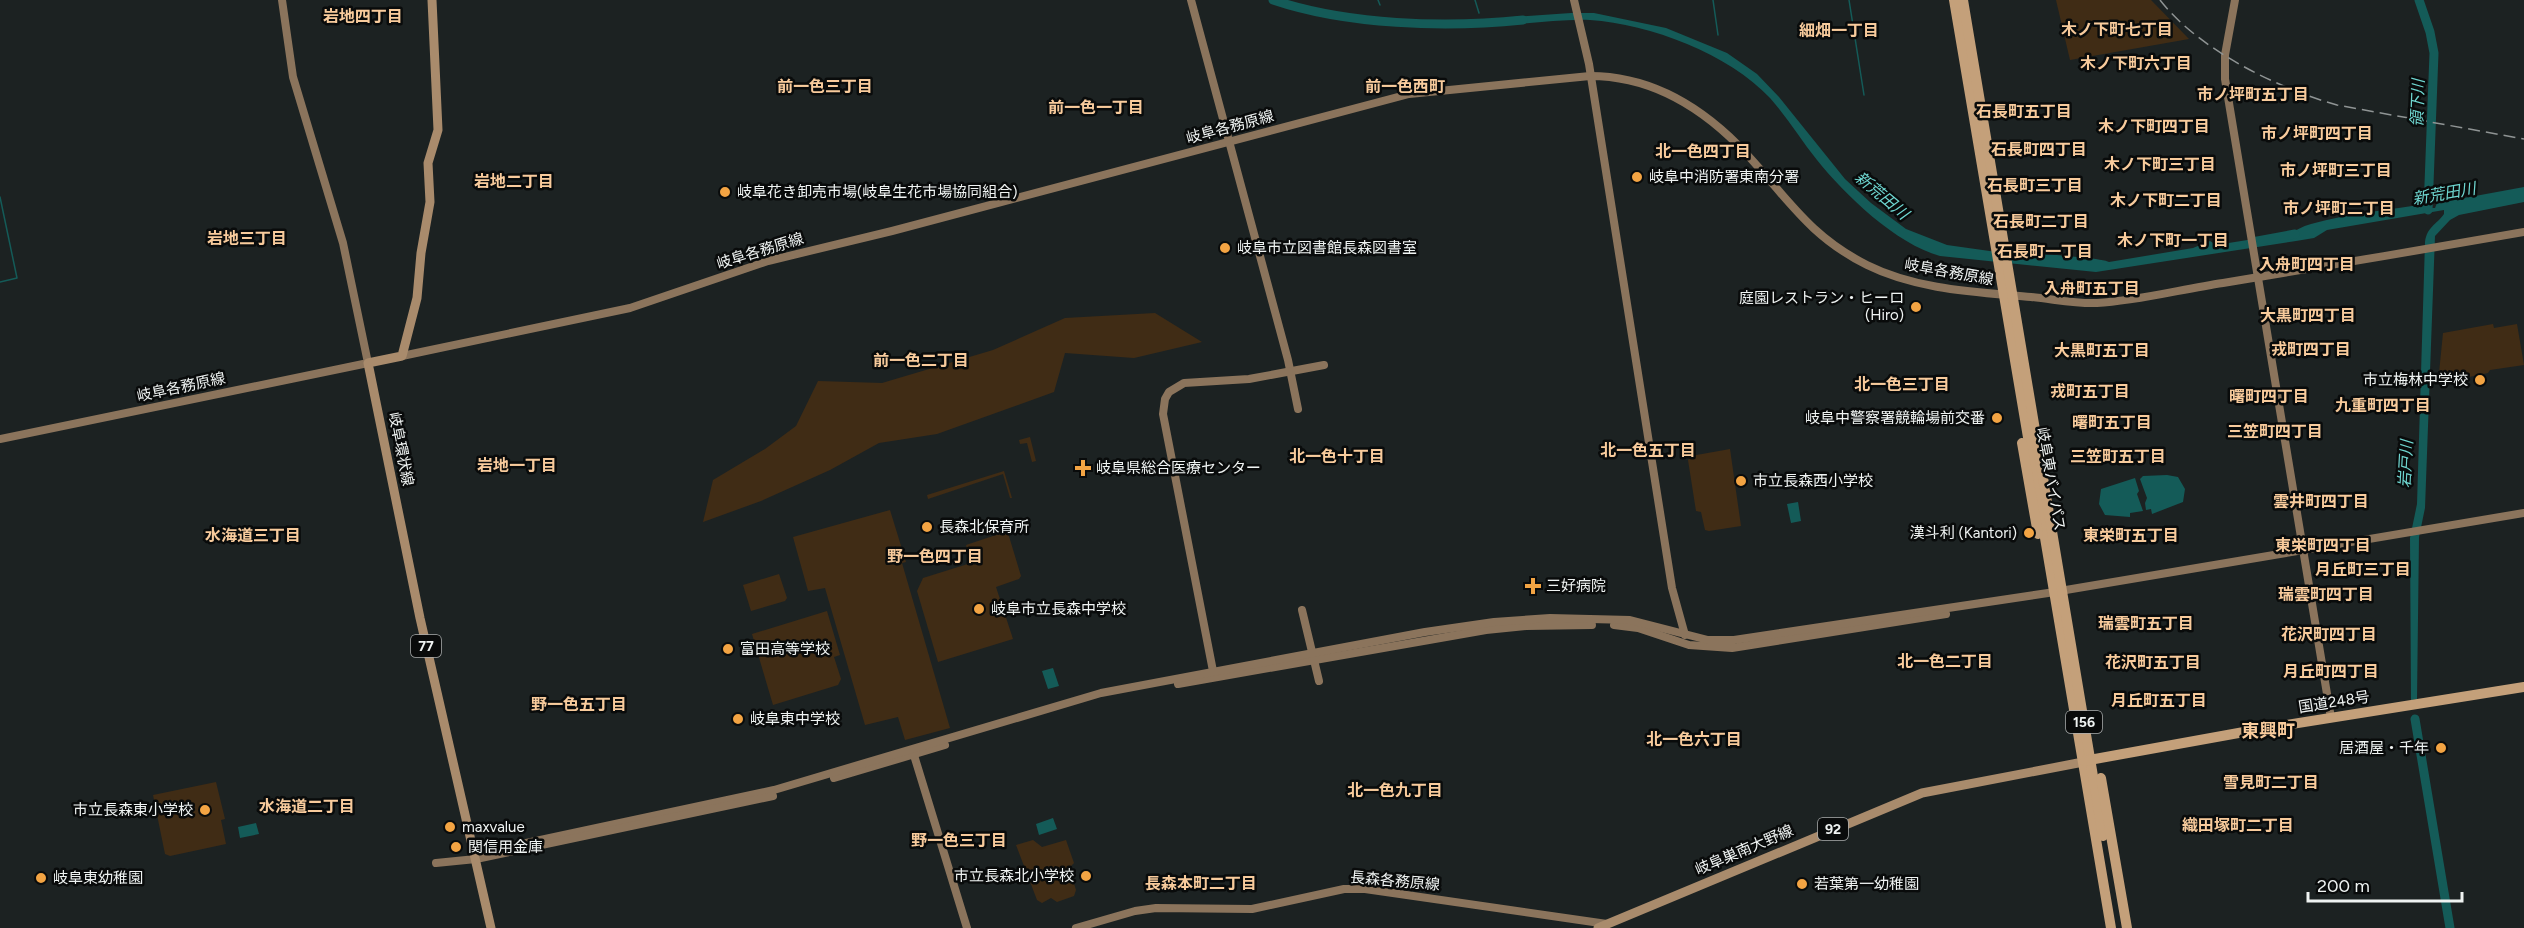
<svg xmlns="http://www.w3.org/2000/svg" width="2524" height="928" viewBox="0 0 2524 928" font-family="Figtree,'Noto Sans JP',sans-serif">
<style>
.green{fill:#402c15}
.water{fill:#145b58}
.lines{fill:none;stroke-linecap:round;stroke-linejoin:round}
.stream{stroke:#145b58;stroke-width:1.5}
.river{stroke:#145b58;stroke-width:9}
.secondary{stroke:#8b745c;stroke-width:8}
.primary{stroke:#a98b6c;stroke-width:9}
.highway{stroke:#c4a07a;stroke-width:10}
.rail{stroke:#8f9494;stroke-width:1.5;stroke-dasharray:12 6;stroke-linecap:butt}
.poi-dot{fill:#f3a443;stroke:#090b0b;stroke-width:2}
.labels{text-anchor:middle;stroke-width:5;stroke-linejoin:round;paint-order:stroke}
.shield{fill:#090b0b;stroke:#aaadad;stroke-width:1.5}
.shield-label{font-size:14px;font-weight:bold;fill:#eff3f2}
.street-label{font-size:15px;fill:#eff3f2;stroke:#090b0b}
.poi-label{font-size:15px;fill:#eff3f2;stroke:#090b0b;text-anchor:start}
.neighbourhood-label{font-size:16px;font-weight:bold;fill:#f8cb9c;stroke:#090b0b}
.water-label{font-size:16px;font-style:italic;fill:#6fd7d1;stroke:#090b0b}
.quarter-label{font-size:18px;font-weight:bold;fill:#f8cb9c;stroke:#090b0b}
</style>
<rect width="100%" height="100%" fill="#1c2222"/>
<!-- green -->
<g class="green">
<path d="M2056 0H2151L2189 39 2070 60Z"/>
<path d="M1155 313 1202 342 1134 358 1065 353 1054 392 937 434 879 443 830 470 761 501 703 522 713 480 765 449 796 426 818 381 882 383 993 350 1065 318Z"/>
<path d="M2493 324 2494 328 2517 324 2524 365 2490 370 2488 373 2469 377 2460 372 2439 373 2443 333Z"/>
<path d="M1030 437 1036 461 1032 462 1027 443 1020 444 1019 440Z"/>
<path d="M1730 449 1741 526 1709 531 1705 530 1701 512 1696 511 1688 460 1691 456Z"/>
<path d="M1004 471 1012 498H1010L1003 474 928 499 927 495Z"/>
<path d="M890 510 906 562 902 563 950 728 905 740 898 717 865 725 825 588 808 591 793 537Z"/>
<path d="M1005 532 1008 533 1021 576 1019 579 996 587 1013 639 938 662 917 591 923 578 971 563 966 545Z"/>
<path d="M779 574 787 598 785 601 751 611 743 585Z"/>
<path d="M827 611 840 655 834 657 841 679 838 685 773 705 752 634Z"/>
<path d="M216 782 225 819 221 820 226 844 170 856 165 854 153 795Z"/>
<path d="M1033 840 1042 847 1066 840 1074 863 1069 868 1076 890 1074 896 1057 902 1051 898 1042 903 1037 900 1016 845Z"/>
</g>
<!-- water -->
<g class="water">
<path d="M1571 13H1594L1666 28 1727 53 1757 74 1779 97 1845 179 1871 203 1906 229 1947 245 2025 256 2029 253C2042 254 2103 258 2109 262L2193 248 2210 241 2216 245 2260 238C2277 247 2294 228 2311 224 2350 213 2391 210 2430 203L2431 208H2435L2437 203 2524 187V202L2459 215 2450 220 2435 236 2425 508 2419 537 2417 699 2411 700 2410 538 2417 504 2425 242C2427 227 2436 225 2444 214V210L2327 230 2314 238 2296 241 2096 272 1940 256C1896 244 1845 195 1817 160 1801 140 1787 117 1770 98 1729 54 1650 24 1590 20 1565 19 1539 23 1513 24V17Z"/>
<path d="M2167 475 2178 477 2185 489 2183 502 2152 514 2151 509 2146 510 2145 503 2147 498 2140 479 2143 476Z"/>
<path d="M2135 478 2139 491 2137 494 2143 511 2130 513V517L2105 515 2099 504 2101 489Z"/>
<path d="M1798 502 1801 521 1791 523 1787 504Z"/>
<path d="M1053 668 1059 686 1048 689 1042 671Z"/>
<path d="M1053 818 1057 829 1039 835 1036 824Z"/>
<path d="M256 823 259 834 240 838 238 827Z"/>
</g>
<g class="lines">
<!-- stream -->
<g class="stream">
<path d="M1378 0 1380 5"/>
<path d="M1475 0 1479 13"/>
<path d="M1713 0 1718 35"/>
<path d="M1849 0 1864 95"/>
<path d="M0 197 17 278 0 282"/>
</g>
<!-- river -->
<g class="river">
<path d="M1273 0C1347 25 1445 28 1523 20"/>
<path d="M2419 0 2430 32 2434 53 2428 210"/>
<path d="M2252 242 2295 234"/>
<path d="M2415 719 2450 928"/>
</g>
<!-- secondary -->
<g class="secondary">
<path d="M1191 0 1288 360 1298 409"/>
<path d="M1574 0 1589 64 1672 588 1685 635"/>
<path d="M2235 0 2225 55V79L2331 718"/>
<path d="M402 356 630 308 768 261 892 231 1409 94 1590 76C1648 76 1698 105 1738 145 1784 192 1805 234 1867 265 1917 290 1977 292 2031 297 2053 299 2076 304 2097 303 2138 301 2182 289 2223 283 2323 267 2424 249 2524 232"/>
<path d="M0 439 368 363 343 243 293 77 282 0"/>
<path d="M1302 610 1319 681"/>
<path d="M1614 625 1638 628 1689 645 1732 648 1946 614"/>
<path d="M1213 671 1163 414 1165 399 1169 392 1184 383 1249 379 1324 365"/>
<path d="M1178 684 1486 630 1526 626 1592 625"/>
<path d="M913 752 967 928"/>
<path d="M834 778 945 745"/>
<path d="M475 854 774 790 1101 693 1425 632 1494 622 1550 618 1630 620 1708 640H1734L2048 593 2524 513"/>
<path d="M436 863 476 859 773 796"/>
<path d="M1076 928 1135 911 1156 908 1252 909 1344 889H1365L1607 924"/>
</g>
<!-- primary -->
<g class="primary">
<path d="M432 0 438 130 428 163 430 202 421 253 417 298 402 356 368 363 420 618 491 928"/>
<path d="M1598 928 1922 793 2078 763"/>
</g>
<!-- highway -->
<g class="highway">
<path d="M1954 0 2111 928"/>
<path d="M1963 0 2103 836"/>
<path d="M2022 443 2038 534"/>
<path d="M2084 761 2255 730 2524 687"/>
<path d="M2101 778 2127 928"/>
</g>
<!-- rail -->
<path class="rail" d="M2160 0C2199 50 2277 88 2337 105L2524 139"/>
</g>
<!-- markers -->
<g class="poi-dot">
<circle cx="1637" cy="177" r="6"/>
<circle cx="725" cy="192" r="6"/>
<circle cx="1225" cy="248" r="6"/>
<circle cx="1916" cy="307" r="6"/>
<circle cx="2480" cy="380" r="6"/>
<circle cx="1997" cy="418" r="6"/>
<path d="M1080 459h6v6h6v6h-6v6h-6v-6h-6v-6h6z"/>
<circle cx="1741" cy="481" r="6"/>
<circle cx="927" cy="527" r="6"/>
<circle cx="2029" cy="533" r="6"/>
<path d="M1530 577h6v6h6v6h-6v6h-6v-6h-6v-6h6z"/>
<circle cx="979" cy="609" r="6"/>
<circle cx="728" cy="649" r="6"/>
<circle cx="738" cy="719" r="6"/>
<circle cx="2441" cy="748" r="6"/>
<circle cx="205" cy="810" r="6"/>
<circle cx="450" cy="827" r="6"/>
<circle cx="456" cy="847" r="6"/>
<circle cx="1086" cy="876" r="6"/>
<circle cx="41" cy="878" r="6"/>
<circle cx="1802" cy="884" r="6"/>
</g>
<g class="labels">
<!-- shield labels -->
<g class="shield">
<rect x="411" y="635" width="30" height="22" rx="4.5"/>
<rect x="2066" y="711" width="36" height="22" rx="4.5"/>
<rect x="1818" y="818" width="30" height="22" rx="4.5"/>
</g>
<g class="shield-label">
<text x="426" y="651">77</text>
<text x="2084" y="727">156</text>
<text x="1833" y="834">92</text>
</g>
<!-- street labels -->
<g class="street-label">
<text transform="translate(1230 127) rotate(-15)" y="5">岐阜各務原線</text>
<text transform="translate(760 251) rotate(-17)" y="5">岐阜各務原線</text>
<text transform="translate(1949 272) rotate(10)" y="5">岐阜各務原線</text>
<text transform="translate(181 387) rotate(-12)" y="5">岐阜各務原線</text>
<text transform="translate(401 449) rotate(79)" y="5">岐阜環状線</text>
<text transform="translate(2051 479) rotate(80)" y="5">岐阜東バイパス</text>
<text transform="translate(2334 702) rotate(-9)" y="5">国道248号</text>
<text transform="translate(1744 850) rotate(-23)" y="5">岐阜巣南大野線</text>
<text transform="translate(1395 881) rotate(5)" y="5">長森各務原線</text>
</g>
<!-- poi labels -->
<g class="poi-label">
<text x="1649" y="182">岐阜中消防署東南分署</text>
<text x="737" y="197">岐阜花き卸売市場(岐阜生花市場協同組合)</text>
<text x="1237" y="253">岐阜市立図書館長森図書室</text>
<text x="1904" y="303" text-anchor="end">庭園レストラン・ヒーロ<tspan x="1904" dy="17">(Hiro)</tspan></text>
<text x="2468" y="385" text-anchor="end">市立梅林中学校</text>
<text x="1985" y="423" text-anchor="end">岐阜中警察署競輪場前交番</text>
<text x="1096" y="473">岐阜県総合医療センター</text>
<text x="1753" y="486">市立長森西小学校</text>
<text x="939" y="532">長森北保育所</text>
<text x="2017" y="538" text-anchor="end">漢斗利 (Kantori)</text>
<text x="1546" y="591">三好病院</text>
<text x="991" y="614">岐阜市立長森中学校</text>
<text x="740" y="654">富田高等学校</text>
<text x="750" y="724">岐阜東中学校</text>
<text x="2429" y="753" text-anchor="end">居酒屋・千年</text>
<text x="193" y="815" text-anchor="end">市立長森東小学校</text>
<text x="462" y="832">maxvalue</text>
<text x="468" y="852">関信用金庫</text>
<text x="1074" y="881" text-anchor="end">市立長森北小学校</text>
<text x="53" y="883">岐阜東幼稚園</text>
<text x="1814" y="889">若葉第一幼稚園</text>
</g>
<!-- neighbourhood labels -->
<g class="neighbourhood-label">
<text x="363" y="22">岩地四丁目</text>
<text x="2117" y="35">木ノ下町七丁目</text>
<text x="1839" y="36">細畑一丁目</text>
<text x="2136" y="69">木ノ下町六丁目</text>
<text x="825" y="92">前一色三丁目</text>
<text x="1405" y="92">前一色西町</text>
<text x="2253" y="100">市ノ坪町五丁目</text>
<text x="1096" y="113">前一色一丁目</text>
<text x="2024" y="117">石長町五丁目</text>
<text x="2154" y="132">木ノ下町四丁目</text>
<text x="2317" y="139">市ノ坪町四丁目</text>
<text x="2039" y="155">石長町四丁目</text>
<text x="1703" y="157">北一色四丁目</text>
<text x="2160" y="170">木ノ下町三丁目</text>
<text x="2336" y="176">市ノ坪町三丁目</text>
<text x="514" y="187">岩地二丁目</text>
<text x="2035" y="191">石長町三丁目</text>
<text x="2166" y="206">木ノ下町二丁目</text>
<text x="2339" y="214">市ノ坪町二丁目</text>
<text x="2041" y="227">石長町二丁目</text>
<text x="247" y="244">岩地三丁目</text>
<text x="2173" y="246">木ノ下町一丁目</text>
<text x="2045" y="257">石長町一丁目</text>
<text x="2307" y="270">入舟町四丁目</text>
<text x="2092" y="294">入舟町五丁目</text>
<text x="2308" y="321">大黒町四丁目</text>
<text x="2311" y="355">戎町四丁目</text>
<text x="2102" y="356">大黒町五丁目</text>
<text x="921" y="366">前一色二丁目</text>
<text x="1902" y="390">北一色三丁目</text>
<text x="2090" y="397">戎町五丁目</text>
<text x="2269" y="402">曙町四丁目</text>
<text x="2383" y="411">九重町四丁目</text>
<text x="2112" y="428">曙町五丁目</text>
<text x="2275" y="437">三笠町四丁目</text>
<text x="1648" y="456">北一色五丁目</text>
<text x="1337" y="462">北一色十丁目</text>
<text x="2118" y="462">三笠町五丁目</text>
<text x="517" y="471">岩地一丁目</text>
<text x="2321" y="507">雲井町四丁目</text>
<text x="253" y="541">水海道三丁目</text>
<text x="2131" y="541">東栄町五丁目</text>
<text x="2323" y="551">東栄町四丁目</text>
<text x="935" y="562">野一色四丁目</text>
<text x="2363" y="575">月丘町三丁目</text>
<text x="2326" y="600">瑞雲町四丁目</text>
<text x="2146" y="629">瑞雲町五丁目</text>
<text x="2329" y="640">花沢町四丁目</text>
<text x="1945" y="667">北一色二丁目</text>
<text x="2153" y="668">花沢町五丁目</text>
<text x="2331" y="677">月丘町四丁目</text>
<text x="2159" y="706">月丘町五丁目</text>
<text x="579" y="710">野一色五丁目</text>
<text x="1694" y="745">北一色六丁目</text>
<text x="2271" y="788">雪見町二丁目</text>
<text x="1395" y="796">北一色九丁目</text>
<text x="307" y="812">水海道二丁目</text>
<text x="2238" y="831">織田塚町二丁目</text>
<text x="959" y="846">野一色三丁目</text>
<text x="1201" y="889">長森本町二丁目</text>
</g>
<!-- water labels -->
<g class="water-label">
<text transform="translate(2417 103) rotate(-88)" y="6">領下川</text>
<text transform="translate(2444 193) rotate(-10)" y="6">新荒田川</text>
<text transform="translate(1882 195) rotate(40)" y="6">新荒田川</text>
<text transform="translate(2405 464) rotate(-87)" y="6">岩戸川</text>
</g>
<!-- quarter labels -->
<g class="quarter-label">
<text x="2268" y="737">東興町</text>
</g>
</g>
<!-- scale -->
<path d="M2308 892v9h154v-9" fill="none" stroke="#eff3f2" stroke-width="3"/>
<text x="2317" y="892" font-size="18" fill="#eff3f2" stroke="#090b0b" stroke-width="4.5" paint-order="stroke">200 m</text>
</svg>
